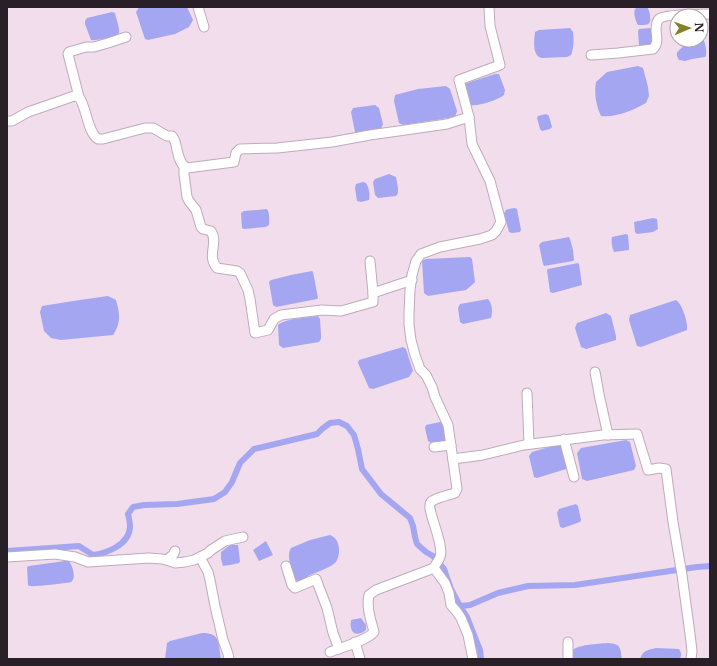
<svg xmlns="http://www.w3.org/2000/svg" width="717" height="666" viewBox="0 0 717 666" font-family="'Libre Baskerville',serif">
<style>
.water{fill:#a4a6f1}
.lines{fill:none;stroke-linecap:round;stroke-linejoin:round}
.canal{stroke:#a4a6f1;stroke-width:6}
.minor-casing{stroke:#beabb9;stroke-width:11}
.minor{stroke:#fff;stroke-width:9}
</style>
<rect width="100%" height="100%" fill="#f2ddec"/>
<!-- water -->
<g class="water">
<path d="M139 7H187L193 20 189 27 175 34 148 40 145 39 136 12Z"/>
<path d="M647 7C649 10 650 13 650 17 652 26 645 25 638 25 636 22 632 11 636 8 639 7 644 7 647 7Z"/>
<path d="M112 12 115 13C116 18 120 29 119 33 116 37 95 41 91 40L85 24V21L87 18Z"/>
<path d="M570 28 573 32C574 39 574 48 571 55L567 57 542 58C532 56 534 41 535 32L539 30Z"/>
<path d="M651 28 652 29 653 43 652 46 641 47 639 45 638 31 639 29Z"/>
<path d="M701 35C705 41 707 49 706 56L705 57 692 59 685 61 679 60C674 51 679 52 683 46 684 45 685 41 686 40H701Z"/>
<path d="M638 66 643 68 648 87 649 96 646 103C634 110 615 118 601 116 596 106 594 93 596 82L607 72Z"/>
<path d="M495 74H499L505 90 504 95C498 100 477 107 469 105L464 85 467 83Z"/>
<path d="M446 86 450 89 457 111 455 117 403 125 399 123 394 101 395 95 418 89Z"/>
<path d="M375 105 379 108 383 124 381 129 358 134 355 132 351 112 353 108Z"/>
<path d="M546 114 549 116 552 127 550 129 542 131 540 129 537 118 538 116Z"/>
<path d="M389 174 396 177 398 188V193L396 196 378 198 375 195 373 182 375 179Z"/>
<path d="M363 182 366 183C369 187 370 195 369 200L361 202 357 201 355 188 356 184Z"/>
<path d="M515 208 517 209 521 230 520 232 512 233 509 232 504 214C505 208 510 209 515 208Z"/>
<path d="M267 209C270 213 269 220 269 225L266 227 244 229 242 228 241 213 244 211Z"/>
<path d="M653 218 657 219 658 229 653 232 637 234 635 232 634 222Z"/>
<path d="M626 234 628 235 629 247V250L614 252C612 248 611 241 612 237Z"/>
<path d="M569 237 570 239 573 250 574 260 573 261 544 266 543 264 539 245 542 242Z"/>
<path d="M470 257 472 259 475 282 472 285 466 290 428 296 424 293 422 261 426 259Z"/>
<path d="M578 263 579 264 582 285 553 293 550 292 547 270 548 269Z"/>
<path d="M312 271 313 272 318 298 317 299 276 307 273 305 269 282 271 280 291 275Z"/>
<path d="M108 296 116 300C120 314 121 323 113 335L61 340 51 338 44 331 40 312 42 306 73 301Z"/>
<path d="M488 299C492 303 493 312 491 318L463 324 460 322 458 308 460 304Z"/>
<path d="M676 300C682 304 688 322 687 330L641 347 637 346 629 320 630 315Z"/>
<path d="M606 313 611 316 616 336V340L586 349 581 347 575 328 577 323Z"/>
<path d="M318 316 320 319 321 335V339L319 342 283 348 279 345 278 325C286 318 307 318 318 316Z"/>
<path d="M403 347 406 349 413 371 409 377 373 389 369 388 358 363 359 360Z"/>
<path d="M440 422 443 423 447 440 445 441C440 442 432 445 428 441L425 428 426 425Z"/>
<path d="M626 440 630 442 636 466 634 470 587 481 582 479 577 453 581 448Z"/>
<path d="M559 444 562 446 567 465 566 469 537 478 534 477 529 456 532 452Z"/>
<path d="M576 504 578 506 581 520 580 522 563 528 560 527 557 513 559 509Z"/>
<path d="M330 535C335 537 337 540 338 544 340 550 339 557 336 562 332 567 317 572 310 575 307 577 303 581 299 581 296 581 296 580 293 579 292 570 286 555 291 548L310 540Z"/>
<path d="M266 541 273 555 259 561 253 550Z"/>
<path d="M230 545H238L240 561 239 563 230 565 223 566 221 559V552Z"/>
<path d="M65 561H69C72 565 77 578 71 582 68 583 34 587 30 586 29 586 28 585 28 585L27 567 29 566Z"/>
<path d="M361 618 366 625V630C356 638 349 633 351 620Z"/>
<path d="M202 633C221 633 218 643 221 659H165L167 643 170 641Z"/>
<path d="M608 643C621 644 620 647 622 659H570V652C578 644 597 644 608 643Z"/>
<path d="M656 648 679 649C681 652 682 655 680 659H640C643 650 648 650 656 648Z"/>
</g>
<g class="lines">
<!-- canal -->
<g class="canal">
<path d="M7 551 79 546 93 555C107 553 129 545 130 527 130 523 129 518 128 514L133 507 144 505 177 504 214 499 225 492 232 482 240 463 254 449 317 434 322 429 330 423 339 422 347 426 354 435 358 449 362 469 381 494 410 518 413 526 415 537 417 544 426 552 433 556 444 569 451 589 460 606 467 617 480 650 481 659"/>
<path d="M460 606 470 605 498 593 528 586 575 585 697 567 710 566"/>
</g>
<defs>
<g id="minor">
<path d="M198 7 204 27"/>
<path d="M591 55 618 53 653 49C658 44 657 38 656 31 656 27 656 22 659 19 664 14 701 14 710 14"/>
<path d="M79 97 68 54 69 52 86 47H94L108 43 126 37"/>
<path d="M469 117 472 144 490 181 501 222 496 231 492 235 480 239 440 247 421 254 416 261 412 275 410 290 409 314V325L411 340 415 355 420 369 426 375 432 387 435 397 448 425 457 489 455 493C449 495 435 498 431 502 425 508 445 544 440 557 439 561 435 564 434 568L445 583 449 593 451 605 457 612 461 618 468 635 473 659"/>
<path d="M7 121H12L28 112 57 102 74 96 79 97C87 108 87 132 98 139H103L145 128H153L167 136H172L174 139C178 147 177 164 187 168L234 162 236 153 240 149 277 148 332 142 370 135 447 124 469 117 459 80 500 65 490 26 489 7"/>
<path d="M184 167V174L187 197 189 201 196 210 201 227 203 229 211 231C219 243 206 255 217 268L237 271 240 273 248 290 250 299 255 333 268 330 274 319 281 315 322 310 341 311 373 302V293L412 280"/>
<path d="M370 261 373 293"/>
<path d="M595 372 600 399 608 435"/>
<path d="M527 393 529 444"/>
<path d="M564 439 574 477"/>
<path d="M434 447 451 445"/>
<path d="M453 459 483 455 524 445 603 435 637 434 648 470 659 468 666 469 673 522 682 575 690 634 692 651 691 659"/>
<path d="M175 551 173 555 169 558 170 561 175 563 185 562 194 560 208 553 211 550 225 541 243 537"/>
<path d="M7 557 55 554 75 557 88 562 149 558 162 559 170 561"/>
<path d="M200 557 208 572 210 580 215 606 223 640 228 654 229 659"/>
<path d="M286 566 292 585 295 588 316 579 327 608 333 633 339 649"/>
<path d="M355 642 360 659"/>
<path d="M568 642V659"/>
<path d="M330 652C340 648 368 640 374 632 371 620 366 607 369 595L376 590 434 568"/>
</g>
</defs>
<!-- minor casing -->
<use href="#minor" class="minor-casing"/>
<!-- minor -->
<use href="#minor" class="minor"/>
</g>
<!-- border -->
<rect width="717" height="666" fill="none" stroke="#282026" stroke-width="16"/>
<!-- north arrow -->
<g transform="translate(689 28) rotate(88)"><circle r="19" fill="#ffffff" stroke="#a9a6a8"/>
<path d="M0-3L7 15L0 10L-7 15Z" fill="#858028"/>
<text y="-6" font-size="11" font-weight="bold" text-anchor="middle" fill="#282026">N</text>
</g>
</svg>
